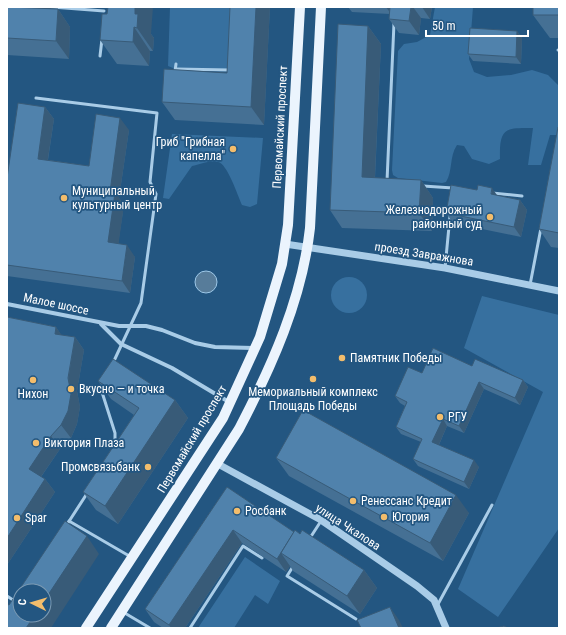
<svg xmlns="http://www.w3.org/2000/svg" width="566" height="635" viewBox="0 0 566 635" font-family="'Roboto Condensed',sans-serif">
<style>
.green{fill:#37709f}
.water{fill:#577c9a;stroke:#9dc8e8}
.lines{fill:none;stroke-linecap:round;stroke-linejoin:round}
.service{stroke:#a9cce7;stroke-width:3}
.minor{stroke:#a9cce7;stroke-width:4}
.tertiary{stroke:#a9cce7;stroke-width:7}
.primary{stroke:#ebf4fd;stroke-width:10}
.wall{fill:#457094}
.shaded-wall{fill:#385b78}
.building{fill:#5082ac;stroke:#385b78}
.poi-dot{fill:#f3bd6c;stroke:#235681;stroke-width:1.5}
.labels{text-anchor:middle;stroke-width:3.5;stroke-linejoin:round;paint-order:stroke}
.street-label{font-size:12px;fill:#fff;stroke:#235681}
.poi-label{font-size:12px;fill:#fff;stroke:#235681;text-anchor:start}
</style>
<rect width="100%" height="100%" fill="#235681"/>
<!-- green -->
<g class="green">
<path d="M170 7H233L230 70 173 68 168 66Z"/>
<path d="M435 7H473L469 59 474 72 487 77 511 75 532 70 548 75 559 86V135H550L541 165H528L533 128C506 128 499 127 500 159L489 164 472 159 464 146 457 145C449 157 453 171 446 182L442 183 398 178 393 175 392 170 398 51 404 44 417 42 430 35Z"/>
<path d="M172 134 263 138 257 204 250 207 242 205C238 196 227 163 218 162 210 160 200 164 192 166L169 199 163 198Z"/>
<circle cx="349" cy="295" r="18"/>
<path d="M482 296 559 315V528L498 617 458 589 543 392 464 348Z"/>
<path d="M245 557 280 581 268 604 255 595 234 628H198Z"/>
</g>
<!-- water -->
<circle class="water" cx="206" cy="282" r="11"/>
<g class="lines">
<!-- service -->
<g class="service">
<path d="M52 7 104 11"/>
<path d="M558 50H559"/>
<path d="M100 56 102 39"/>
<path d="M176 69 229 70"/>
<path d="M175 71 176 64"/>
<path d="M36 98 157 113 150 182 156 194 141 303 113 363"/>
<path d="M387 181 394 23"/>
<path d="M423 186 453 188"/>
<path d="M492 193 522 196"/>
<path d="M445 268 450 216"/>
<path d="M530 285 541 228"/>
<path d="M103 384 101 389 115 433V446"/>
<path d="M69 521 131 557"/>
<path d="M66 526 88 492"/>
<path d="M310 538 321 521"/>
<path d="M294 565 287 576 356 619"/>
<path d="M7 596 16 602 20 596"/>
<path d="M437 606 492 505"/>
<path d="M123 612 150 628"/>
<path d="M190 628 243 546 262 558"/>
</g>
<!-- minor -->
<g class="minor">
<path d="M7 304 119 326H146L162 330 195 343 215 347 253 348"/>
<path d="M101 324 121 344 172 368 229 402"/>
</g>
<!-- tertiary -->
<g class="tertiary">
<path d="M285 244 445 268 559 291"/>
<path d="M218 464 321 520 417 586 434 600 446 628"/>
</g>
<!-- primary -->
<g class="primary">
<path d="M86 628 223 418 260 337 282 264 288 225 300 7"/>
<path d="M111 628 239 429C272 366 302 299 310 228L321 7"/>
</g>
</g>
<!-- wall -->
<g class="wall">
<path d="M7 7 58 9 70 27 69 59 7 55Z"/>
<path d="M230 7H270L264 125 175 120 162 102 227 73Z"/>
<path d="M348 7H432L430 19 421 18 419 35 399 33 389 19 390 14 352 12Z"/>
<path d="M559 7V38H550L533 15Z"/>
<path d="M107 14 151 34 154 38 153 51H150L149 66 117 64 100 40Z"/>
<path d="M368 26 381 44 375 178 421 180 433 198 432 231 342 228 330 210Z"/>
<path d="M517 31 522 38 521 64 473 61 468 54Z"/>
<path d="M45 107 54 119 48 160 89 166 129 130 119 198 124 205 118 244 135 257 130 293 7 276V178Z"/>
<path d="M559 127V248L551 247 539 229Z"/>
<path d="M497 195 520 200 527 210 521 237 453 223 446 213Z"/>
<path d="M7 317 56 327 61 335 75 337 84 350 77 391 80 407 77 424 71 438 60 449 41 477 45 479 55 492 7 565Z"/>
<path d="M422 373 523 380 528 387 520 405 484 389 464 433 447 426 439 445 479 467 469 489 418 466 413 459 421 442 401 434 396 427 405 406 400 403 395 396Z"/>
<path d="M98 381 175 400 188 418 118 524 96 510 83 492 134 415 111 399Z"/>
<path d="M276 458 469 513 443 561 289 476Z"/>
<path d="M227 487 294 532 300 534 364 570 377 588 360 614 293 571 290 566 286 572 242 543 185 628H163L154 622 145 609Z"/>
</g>
<!-- shaded-wall -->
<g class="shaded-wall">
<path d="M135 7H153L151 34 154 38 153 51 137 28 135 14Z"/>
<path d="M256 7H270L264 125 251 107Z"/>
<path d="M386 7H391V14Z"/>
<path d="M411 7H413L421 18 419 35 409 21Z"/>
<path d="M422 7H432L430 19Z"/>
<path d="M58 9 70 27 69 59 56 41Z"/>
<path d="M368 26 381 44 374 195 362 177Z"/>
<path d="M134 27 150 51 149 66 133 42Z"/>
<path d="M517 31 522 38 521 64 516 57Z"/>
<path d="M45 107 54 119 46 171 38 159Z"/>
<path d="M120 118 129 130 119 198 124 205 117 255 108 242 110 192Z"/>
<path d="M421 180 433 198 432 231 419 213Z"/>
<path d="M492 188 499 198 491 194Z"/>
<path d="M520 200 527 210 521 237 514 227Z"/>
<path d="M127 245 135 257 130 293 122 281Z"/>
<path d="M56 327 65 340 55 334Z"/>
<path d="M75 337 84 350 77 391 80 407 77 424 71 438 61 425Z"/>
<path d="M523 380 528 387 520 405 515 398Z"/>
<path d="M479 382 484 389 464 433 459 426Z"/>
<path d="M175 400 188 418 118 524 105 506Z"/>
<path d="M443 419 447 426 437 449 432 442Z"/>
<path d="M51 436 60 449 38 481 29 469Z"/>
<path d="M474 460 479 467 469 489 464 482Z"/>
<path d="M45 479 55 492 7 565V538Z"/>
<path d="M456 495 469 513 443 561 430 543Z"/>
<path d="M233 530 242 543 185 628H171L169 625Z"/>
<path d="M294 532 281 553 290 566 286 572 277 559Z"/>
<path d="M87 536 99 554 51 628H26L35 615H44V601Z"/>
<path d="M364 570 377 588 360 614 347 596Z"/>
<path d="M390 607 399 620 403 628H399Z"/>
</g>
<!-- building -->
<g class="building">
<path d="M7 7 58 9 56 41 7 38Z"/>
<path d="M108 7H135V14H138L137 28 134 27 133 42 100 40 102 14H107Z"/>
<path d="M230 7H256L251 107 162 102 164 69 227 73Z"/>
<path d="M390 7H411L409 21 389 19Z"/>
<rect x="533" y="7" width="26" height="8"/>
<path d="M338 24 368 26 362 177 421 180 419 213 330 210Z"/>
<path d="M470 28 517 31 516 57 468 54Z"/>
<path d="M18 103 45 107 38 159 89 166 96 114 120 118 110 192 115 193 108 242 127 245 122 281 7 265V178Z"/>
<path d="M558 127H559V233L539 229Z"/>
<path d="M451 185 477 190 478 185 492 188 491 194 520 200 514 227 446 213Z"/>
<path d="M7 317 56 327 55 334 75 337 68 378 71 394 68 411 61 425 51 436 29 469 45 479 7 538Z"/>
<path d="M433 348 472 366 475 359 523 380 515 398 479 382 459 426 443 419 432 442 474 460 464 482 413 459 422 439 396 427 407 402 395 396 408 367 422 373Z"/>
<path d="M113 359 175 400 105 506 83 492 139 408 98 381Z"/>
<path d="M303 410 456 495 430 543 276 458Z"/>
<path d="M227 487 294 532 277 559 233 530 169 625 145 609Z"/>
<path d="M65 521 87 536 44 601V591H20V615H35L26 628H7V604L9 605Z"/>
<path d="M295 530 300 534 302 530 364 570 347 596 281 553Z"/>
<path d="M390 607 399 628H361L357 620Z"/>
<path d="M504 626 508 628H496Z"/>
</g>
<!-- markers -->
<g class="poi-dot">
<circle cx="233" cy="149" r="4"/>
<circle cx="64" cy="198" r="4"/>
<circle cx="490" cy="217" r="4"/>
<circle cx="342" cy="358" r="4"/>
<circle cx="313" cy="379" r="4"/>
<circle cx="33" cy="380" r="4"/>
<circle cx="71" cy="389" r="4"/>
<circle cx="440" cy="417" r="4"/>
<circle cx="36" cy="443" r="4"/>
<circle cx="148" cy="467" r="4"/>
<circle cx="353" cy="501" r="4"/>
<circle cx="237" cy="511" r="4"/>
<circle cx="384" cy="517" r="4"/>
<circle cx="17" cy="518" r="4"/>
</g>
<g class="labels">
<!-- street labels -->
<g class="street-label">
<text transform="translate(280 127) rotate(-87)" y="4">Первомайский проспект</text>
<text transform="translate(424 254) rotate(9)" y="4">проезд Завражнова</text>
<text transform="translate(56 304) rotate(12)" y="4">Малое шоссе</text>
<text transform="translate(192 439) rotate(-59)" y="4">Первомайский проспект</text>
<text transform="translate(348 527) rotate(33)" y="4">улица Чкалова</text>
</g>
<!-- poi labels -->
<g class="poi-label">
<text x="225" y="146" text-anchor="end">Гриб "Грибная<tspan x="225" dy="14">капелла"</tspan></text>
<text x="72" y="195">Муниципальный<tspan x="72" dy="14">культурный центр</tspan></text>
<text x="482" y="214" text-anchor="end">Железнодорожный<tspan x="482" dy="14">районный суд</tspan></text>
<text x="350" y="362">Памятник Победы</text>
<text x="79" y="393">Вкусно — и точка</text>
<text x="313" y="396" text-anchor="middle">Мемориальный комплекс<tspan x="313" dy="14">Площадь Победы</tspan></text>
<text x="33" y="398" text-anchor="middle">Нихон</text>
<text x="448" y="421">РГУ</text>
<text x="44" y="447">Виктория Плаза</text>
<text x="140" y="471" text-anchor="end">Промсвязьбанк</text>
<text x="361" y="505">Ренессанс Кредит</text>
<text x="245" y="515">Росбанк</text>
<text x="392" y="521">Югория</text>
<text x="25" y="522">Spar</text>
</g>
</g>
<!-- border -->
<rect width="566" height="635" fill="none" stroke="#ffffff" stroke-width="16"/>
<!-- north arrow -->
<g transform="translate(32 603) rotate(275)"><circle r="19" fill="#235681" stroke="#7b9ab3"/>
<path d="M0-3L7 15L0 10L-7 15Z" fill="#f3bd6c"/>
<text y="-6" font-size="11" font-weight="bold" text-anchor="middle" fill="#ffffff">С</text>
</g>
<!-- scale -->
<path d="M426 30v6h102v-6" fill="none" stroke="#ffffff" stroke-width="2"/>
<text x="432" y="30" font-size="12" fill="#ffffff" stroke="#235681" stroke-width="3" paint-order="stroke">50 m</text>
</svg>
